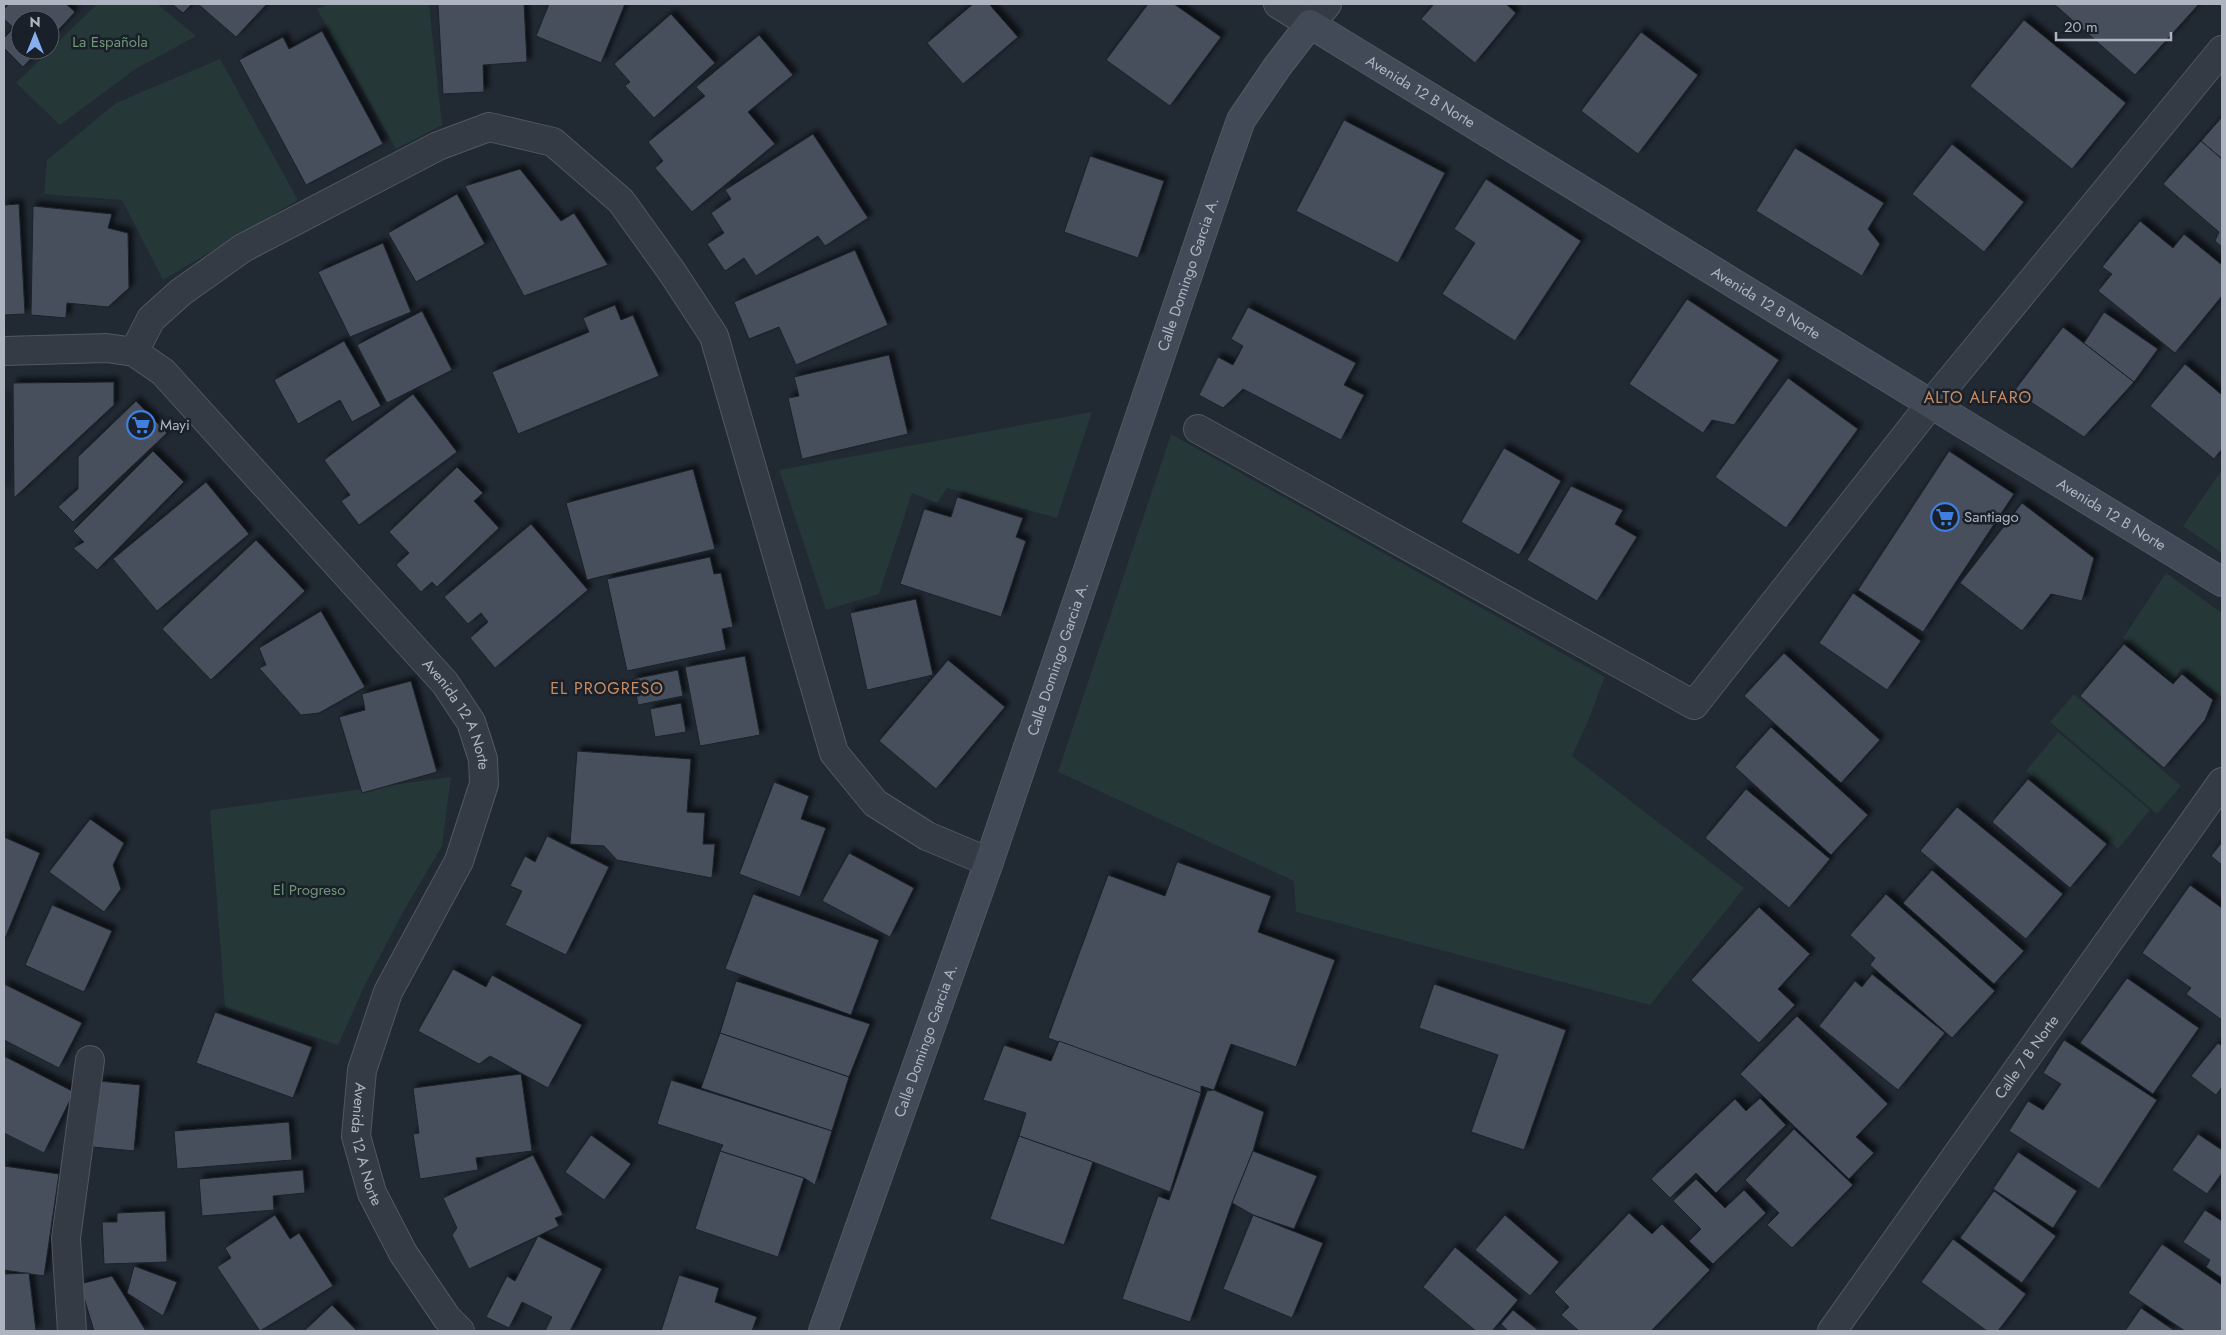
<svg xmlns="http://www.w3.org/2000/svg" width="2226" height="1335" viewBox="0 0 2226 1335" font-family="Jost,sans-serif">
<style>
.green{fill:#253737}
.building{fill:#47505d;stroke:#1b222b;filter:url(#shadow)}
.lines{fill:none;stroke-linecap:round;stroke-linejoin:round}
.minor-casing{stroke:#515862;stroke-width:30}
.tertiary-casing{stroke:#515862;stroke-width:30}
.secondary-casing{stroke:#515862;stroke-width:30}
.minor{stroke:#343b44;stroke-width:28}
.tertiary{stroke:#343b44;stroke-width:28}
.secondary{stroke:#424a57;stroke-width:28}
.labels{text-anchor:middle;stroke-width:5;stroke-linejoin:round;paint-order:stroke}
.park-label{font-size:15px;fill:#709577;stroke:#192029}
.street-label{font-size:15px;fill:#aeb5c1;stroke:#192029}
.poi-label{font-size:15px;fill:#aeb5c1;stroke:#192029;text-anchor:start}
.neighbourhood-label{font-size:16px;letter-spacing:1px;fill:#c88d62;stroke:#192029}
</style>
<defs>
<filter id="shadow"><feDropShadow dx="4.5" dy="-4.5" stdDeviation="2.5" flood-color="#0009"/></filter>
</defs>
<rect width="100%" height="100%" fill="#212933"/>
<!-- green -->
<g class="green">
<path d="M97 4H157L196 36 134 70 60 125 16 83Z"/>
<path d="M330 4H429L442 125 396 149 317 9Z"/>
<path d="M220 59 298 200 163 280 122 200 44 194 47 160 116 103Z"/>
<path d="M1092 412 1057 518 947 488 937 503 912 493 879 594 826 610 779 470Z"/>
<path d="M1171 434 1605 677 1586 726 1572 756 1744 888 1650 1005 1296 912 1294 881 1058 772Z"/>
<path d="M2222 470V553L2183 526Z"/>
<path d="M2166 573 2222 613V697L2182 668 2172 682 2123 638Z"/>
<path d="M2074 694 2181 786 2157 814 2050 722Z"/>
<path d="M2058 732 2150 810 2118 849 2026 771Z"/>
<path d="M451 777 442 846 403 912 365 985 338 1045 225 1007 210 810Z"/>
</g>
<!-- building -->
<g class="building">
<path d="M9 4H66L75 12 50 39V20H20V50H39L23 67 4 48V38L14 28 4 19V9Z"/>
<path d="M172 4H192L183 13Z"/>
<path d="M198 4H267L236 37Z"/>
<path d="M438 4H524L527 62 483 65 484 92 443 94Z"/>
<path d="M549 4H625L601 63 536 36Z"/>
<path d="M973 4H989L1018 37 963 84 927 43Z"/>
<path d="M1148 4H1174L1221 37 1170 106 1106 60Z"/>
<path d="M1434 4H1506L1516 13 1475 63 1421 19Z"/>
<path d="M2054 4H2199L2135 75Z"/>
<path d="M671 14 715 63 654 118 625 86 630 82 614 64Z"/>
<path d="M2024 20 2126 103 2072 169 1970 86Z"/>
<path d="M322 31 383 144 306 185 239 60 283 37 289 49Z"/>
<path d="M1641 32 1698 75 1638 154 1581 111Z"/>
<path d="M759 35 793 75 748 112 775 144 692 212 655 168 663 161 648 142 705 96 696 87Z"/>
<path d="M2222 117V159L2201 141Z"/>
<path d="M1344 120 1445 173 1398 263 1296 211Z"/>
<path d="M813 134 868 218 825 246 818 236 756 276 744 258 725 271 707 244 724 233 711 213 731 199 725 190Z"/>
<path d="M2201 141 2222 159V247L2215 241 2219 232 2163 184Z"/>
<path d="M1952 144 2024 202 1984 252 1912 194Z"/>
<path d="M1795 148 1884 203 1868 229 1880 244 1862 276 1756 211Z"/>
<path d="M1090 156 1164 181 1138 258 1064 232Z"/>
<path d="M520 169 561 221 574 213 608 265 524 296 465 186Z"/>
<path d="M1486 179 1581 241 1515 341 1442 294 1475 243 1454 229Z"/>
<path d="M457 194 485 244 416 282 388 233Z"/>
<path d="M19 204 25 314 4 315V205Z"/>
<path d="M33 206 112 214 108 228 128 233 129 288 108 307 67 303 66 318 31 315Z"/>
<path d="M2140 221 2173 248 2184 234 2222 265V296L2175 353 2098 291 2112 274 2102 267Z"/>
<path d="M383 243 411 312 350 337 318 272Z"/>
<path d="M855 250 888 325 796 365 779 327 749 339 734 302Z"/>
<path d="M1687 299 1779 360 1734 425 1712 420 1703 433 1629 384Z"/>
<path d="M615 305 621 320 633 315 659 376 518 434 492 372 589 332 583 318Z"/>
<path d="M1248 307 1356 363 1344 385 1364 395 1341 440 1243 389 1223 408 1199 395 1218 357 1233 365 1243 346 1231 339Z"/>
<path d="M422 311 452 370 387 403 357 345Z"/>
<path d="M2104 312 2158 349 2134 382 2084 343Z"/>
<path d="M2063 327 2134 382 2084 437 2014 391Z"/>
<path d="M344 341 381 406 352 422 340 400 298 424 274 380Z"/>
<path d="M889 355 908 434 802 459 788 398 799 396 794 377Z"/>
<path d="M2185 364 2222 395V449L2214 459 2150 406Z"/>
<path d="M1788 378 1858 429 1786 528 1715 477Z"/>
<path d="M114 382V405L14 498 13 383Z"/>
<path d="M413 394 457 452 359 525 341 501 350 495 324 460Z"/>
<rect x="4" y="396" width="1" height="94"/>
<path d="M136 401 167 433 73 522 58 507 78 489V457Z"/>
<path d="M1504 448 1561 481 1519 555 1461 522Z"/>
<path d="M153 451 184 482 97 570 73 548 84 542 73 531Z"/>
<path d="M1949 451 2014 494 1923 632 1858 590Z"/>
<path d="M457 467 483 493 474 501 499 528 437 587 432 582 421 592 396 565 409 553 389 532Z"/>
<path d="M693 469 715 549 587 580 566 503Z"/>
<path d="M206 482 249 534 157 611 113 559Z"/>
<path d="M1571 486 1623 510 1615 524 1637 537 1597 601 1527 560Z"/>
<path d="M957 497 1023 518 1016 537 1026 541 1001 617 900 584 924 509 951 517Z"/>
<path d="M2022 503 2094 558 2082 601 2051 594 2022 631 1960 583Z"/>
<path d="M531 524 588 590 495 668 470 638 488 622 481 613 468 624 444 597Z"/>
<path d="M256 540 305 591 211 680 162 629Z"/>
<path d="M710 557 714 574 721 573 733 627 722 629 726 650 627 671 607 579Z"/>
<path d="M1853 593 1921 641 1887 690 1819 643Z"/>
<path d="M916 599 933 675 867 690 850 613Z"/>
<path d="M321 611 365 687 319 713 301 715 259 668 266 665 259 648Z"/>
<path d="M2124 644 2173 684 2182 674 2213 700 2205 720 2164 768 2080 696Z"/>
<path d="M1784 653 1880 740 1841 783 1744 696Z"/>
<path d="M745 656 760 735 700 746 685 667Z"/>
<path d="M948 660 1005 707 936 789 879 741Z"/>
<path d="M678 670 683 696 638 705 633 679Z"/>
<path d="M411 681 437 772 362 793 339 717 365 710 362 694Z"/>
<path d="M681 703 686 732 655 737 650 709Z"/>
<path d="M1771 727 1868 815 1831 855 1735 767Z"/>
<path d="M577 751 691 759 687 812 705 813 703 844H715L712 878 617 860 604 846 570 844Z"/>
<path d="M2028 779 2107 844 2070 888 1992 822Z"/>
<path d="M774 782 809 796 801 819 826 828 800 897 739 874Z"/>
<path d="M1746 789 1830 859 1789 908 1705 838Z"/>
<path d="M1957 807 2063 894 2026 939 1920 851Z"/>
<path d="M90 819 124 843 113 865 121 889 104 912 49 872Z"/>
<path d="M547 836 609 867 566 955 505 925 522 891 510 886 525 856 535 862Z"/>
<path d="M4 837 40 853 4 941Z"/>
<path d="M2222 842V865L2211 856Z"/>
<path d="M849 853 914 888 890 937 822 901Z"/>
<path d="M1177 862 1271 896 1258 932 1335 960 1296 1067 1231 1044 1214 1090 1201 1086V1093L1048 1038 1108 875 1165 896Z"/>
<path d="M1932 870 2024 951 1994 984 1903 903Z"/>
<path d="M2190 885 2222 908V1020L2186 994 2191 988 2142 953Z"/>
<path d="M753 894 879 940 851 1015 725 969Z"/>
<path d="M1886 894 1995 991 1952 1038 1870 965 1875 958 1850 935Z"/>
<path d="M52 905 112 931 84 992 25 965Z"/>
<path d="M1759 907 1810 954 1778 989 1795 1005 1759 1043 1691 980Z"/>
<path d="M453 969 486 987 492 975 582 1025 548 1088 490 1056 479 1064 418 1031Z"/>
<path d="M1872 974 1945 1033 1898 1090 1819 1026 1855 981 1862 987Z"/>
<path d="M2127 978 2199 1028 2153 1094 2080 1043Z"/>
<path d="M736 981 870 1024 849 1077 720 1033Z"/>
<path d="M4 984 82 1023 59 1068 4 1040Z"/>
<path d="M1434 984 1566 1030 1524 1150 1471 1132 1498 1055 1419 1028Z"/>
<path d="M215 1012 312 1047 293 1098 196 1063Z"/>
<path d="M1797 1016 1888 1104 1856 1137 1874 1153 1849 1179 1740 1074Z"/>
<path d="M720 1033 849 1077 832 1131 701 1088Z"/>
<path d="M2064 1040 2157 1100 2099 1189 2009 1131 2028 1101 2043 1110 2061 1084 2043 1073Z"/>
<path d="M1059 1041 1201 1093 1170 1192 1093 1162 1019 1136 1026 1113 983 1100 1004 1045 1051 1061Z"/>
<path d="M2218 1043 2222 1046V1087L2216 1095 2191 1076Z"/>
<path d="M4 1056 74 1092 44 1153 4 1133Z"/>
<path d="M521 1074 532 1151 476 1158 478 1170 420 1179 413 1134 419 1133 413 1088Z"/>
<path d="M671 1080 832 1131 815 1185 804 1178 720 1151 723 1145 657 1124Z"/>
<path d="M99 1081 140 1085 134 1151 93 1147Z"/>
<path d="M1214 1090 1264 1112 1253 1151 1232 1203 1190 1322 1122 1299 1158 1196 1169 1200 1207 1091Z"/>
<path d="M1760 1098 1786 1125 1716 1193 1696 1173 1670 1198 1651 1179 1735 1099 1746 1111Z"/>
<path d="M289 1122 292 1160 177 1169 174 1131Z"/>
<path d="M1794 1129 1853 1185 1792 1248 1767 1225 1779 1213 1745 1180Z"/>
<path d="M2198 1134 2222 1150V1173L2207 1194 2172 1170Z"/>
<path d="M591 1135 631 1164 604 1200 565 1172Z"/>
<path d="M1019 1136 1093 1162 1064 1245 990 1219Z"/>
<path d="M720 1151 804 1178 778 1257 695 1229Z"/>
<path d="M1253 1151 1317 1176 1294 1229 1253 1215 1232 1203Z"/>
<path d="M2018 1152 2077 1191 2053 1228 1993 1189Z"/>
<path d="M533 1155 563 1215 555 1218 559 1226 469 1269 452 1235 457 1228 443 1198Z"/>
<path d="M4 1166 59 1174 44 1276 4 1270Z"/>
<path d="M303 1170 305 1193 273 1196 274 1210 202 1216 199 1179Z"/>
<path d="M1696 1179 1725 1208 1744 1190 1766 1213 1713 1264 1689 1241 1701 1229 1673 1201Z"/>
<path d="M1994 1191 2056 1236 2022 1283 1960 1238Z"/>
<path d="M2205 1210 2222 1221V1278L2206 1267 2210 1260 2183 1242Z"/>
<path d="M165 1211 167 1262 104 1264 102 1222H117V1213Z"/>
<path d="M1629 1213 1652 1234 1662 1224 1710 1270 1651 1331H1579L1561 1315 1569 1307 1554 1292Z"/>
<path d="M275 1215 290 1239 299 1233 333 1286 260 1331 217 1267 231 1258 225 1248Z"/>
<path d="M1253 1215 1323 1243 1292 1318 1223 1289Z"/>
<path d="M1505 1215 1559 1262 1530 1296 1475 1250Z"/>
<path d="M538 1236 602 1269 570 1331H545L552 1317 522 1302 509 1328 486 1317 507 1276 515 1281Z"/>
<path d="M1953 1239 2026 1294 1998 1331H1987L1921 1282Z"/>
<path d="M2162 1244 2222 1285V1331H2185L2128 1293Z"/>
<path d="M1455 1247 1518 1300 1492 1331H1476L1423 1287Z"/>
<path d="M134 1266 177 1282 163 1316 127 1293Z"/>
<path d="M29 1273 36 1331H4V1274Z"/>
<path d="M679 1275 719 1288 715 1302 757 1317 752 1331H661Z"/>
<path d="M112 1276 146 1331H94L80 1284Z"/>
<path d="M332 1305 357 1331H304Z"/>
<path d="M2141 1308 2175 1331H2125Z"/>
<path d="M1513 1310 1539 1331H1508L1501 1324Z"/>
</g>
<g class="lines">
<defs>
<g id="minor">
<path d="M1278 4 1310 24 1327 4"/>
<path d="M134 352 151 319 181 292 243 248 438 146 489 127 553 142 621 201 672 272 714 336 834 753 875 803 927 836 989 862"/>
<path d="M1198 429 1694 705 1930 405 2222 50"/>
<path d="M72 1331 66 1238 90 1060"/>
<path id="s1" d="M1832 1331 2222 782"/>
</g>
<g id="tertiary">
<path id="s2" d="M4 351 107 348 134 352 163 372 445 683 471 722 483 759 484 784 459 861 388 992 362 1070 356 1136 372 1193 403 1253 447 1318 460 1331"/>
</g>
<g id="secondary">
<path id="s3" d="M823 1331 989 862 1223 171 1241 120 1277 67 1310 24 2222 582"/>
</g>
</defs>
<!-- minor casing -->
<use href="#minor" class="minor-casing"/>
<!-- tertiary casing -->
<use href="#tertiary" class="tertiary-casing"/>
<!-- secondary casing -->
<use href="#secondary" class="secondary-casing"/>
<!-- minor -->
<use href="#minor" class="minor"/>
<!-- tertiary -->
<use href="#tertiary" class="tertiary"/>
<!-- secondary -->
<use href="#secondary" class="secondary"/>
</g>
<!-- icons -->
<defs>
<symbol id="supermarket-ring" viewBox="-11 -11 22 22"><circle r="9.5" fill="#192029" stroke="#3f7fe0" stroke-width="1.5"/><path d="M-6-5.5h2.5l.6 2H6L4.5 2H-2.5L-4.4-4H-6ZM-1.5 3.2a1.3 1.3 0 1 0 .1 0ZM3 3.2a1.3 1.3 0 1 0 .1 0Z" fill="#3f7fe0"/></symbol>
</defs>
<g fill-rule="evenodd">
<use href="#supermarket-ring" x="125" y="409" width="32" height="32"/>
<use href="#supermarket-ring" x="1929" y="501" width="32" height="32"/>
</g>
<g class="labels">
<!-- park labels -->
<g class="park-label">
<text x="110" y="47">La Española</text>
<text x="309" y="895">El Progreso</text>
</g>
<!-- street labels -->
<g class="street-label">
<text dy="5" stroke="none"><textPath href="#s3" startOffset="1529">Avenida 12 B Norte</textPath></text>
<text dy="5" stroke="none"><textPath href="#s3" startOffset="1118">Calle Domingo Garcia A.</textPath></text>
<text dy="5" stroke="none"><textPath href="#s3" startOffset="1934">Avenida 12 B Norte</textPath></text>
<text dy="5" stroke="none"><textPath href="#s3" startOffset="2339">Avenida 12 B Norte</textPath></text>
<text dy="5" stroke="none"><textPath href="#s3" startOffset="712">Calle Domingo Garcia A.</textPath></text>
<text dy="5" stroke="none"><textPath href="#s2" startOffset="619">Avenida 12 A Norte</textPath></text>
<text dy="5" stroke="none"><textPath href="#s3" startOffset="308">Calle Domingo Garcia A.</textPath></text>
<text dy="5" stroke="none"><textPath href="#s1" startOffset="336">Calle 7 B Norte</textPath></text>
<text dy="5" stroke="none"><textPath href="#s2" startOffset="1084">Avenida 12 A Norte</textPath></text>
</g>
<!-- poi labels -->
<g class="poi-label">
<text x="160" y="430">Mayi</text>
<text x="1964" y="522">Santiago</text>
</g>
<!-- neighbourhood labels -->
<g class="neighbourhood-label">
<text x="1978" y="403">ALTO ALFARO</text>
<text x="607" y="694">EL PROGRESO</text>
</g>
</g>
<!-- border -->
<rect width="2226" height="1335" fill="none" stroke="#aeb5c1" stroke-width="10"/>
<!-- north arrow -->
<g transform="translate(35 35)"><circle r="24" fill="#192029" stroke="#555c66"/>
<path d="M0-4L9 19L0 12L-9 19Z" fill="#86b0ed"/>
<text y="-8" font-size="14" font-weight="bold" text-anchor="middle" fill="#aeb5c1">N</text>
</g>
<!-- scale -->
<path d="M2056 32v8h115v-8" fill="none" stroke="#aeb5c1" stroke-width="2.5"/>
<text x="2064" y="32" font-size="15" fill="#aeb5c1" stroke="#192029" stroke-width="4" paint-order="stroke">20 m</text>
</svg>
